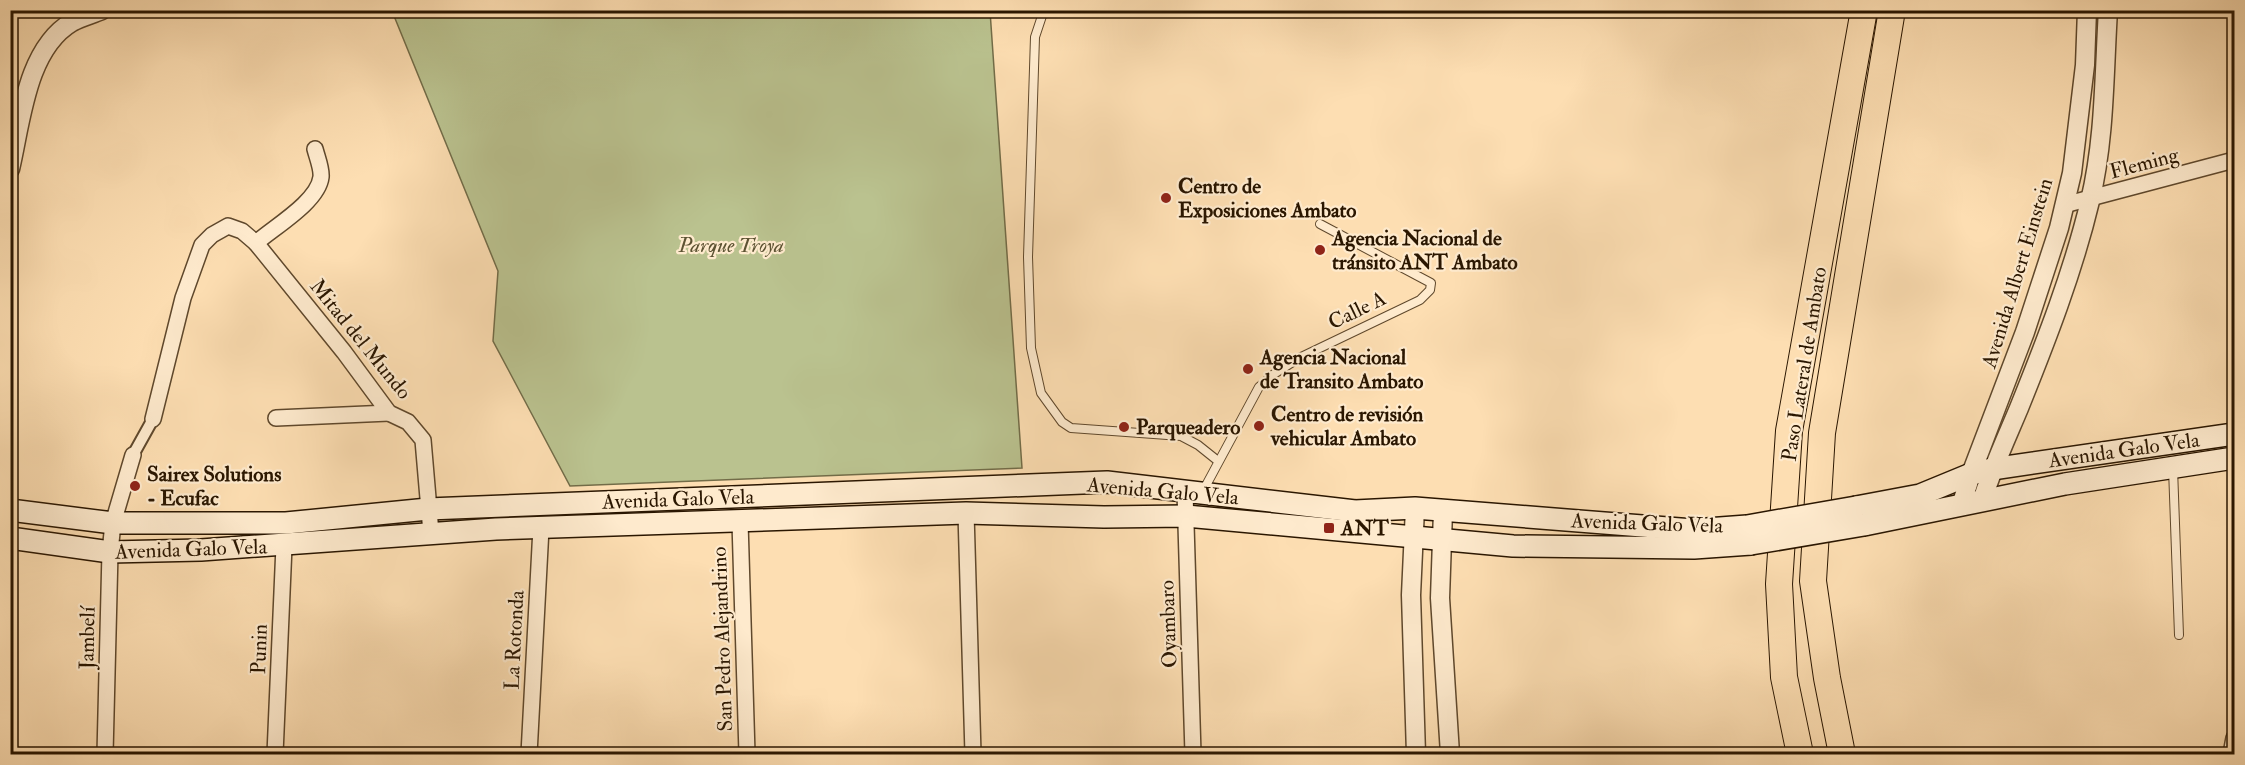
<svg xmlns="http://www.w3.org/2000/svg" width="2245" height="765" viewBox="0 0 2245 765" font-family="'IM FELL Double Pica',serif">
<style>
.green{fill:#bac28f;stroke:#726c48;stroke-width:1.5}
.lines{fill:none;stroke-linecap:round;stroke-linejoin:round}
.service-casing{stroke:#5f482c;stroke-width:10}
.pedestrian-casing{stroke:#5f482c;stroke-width:14}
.minor-casing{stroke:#5f482c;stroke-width:18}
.tertiary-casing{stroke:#5f482c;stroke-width:21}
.secondary-casing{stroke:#2a1600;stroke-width:24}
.trunk-casing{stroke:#2a1600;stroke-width:28}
.service{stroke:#feeacd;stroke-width:8}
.pedestrian{stroke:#feeacd;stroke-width:10}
.minor{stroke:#feeacd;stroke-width:15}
.tertiary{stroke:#feeacd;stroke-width:18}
.secondary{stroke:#feeacd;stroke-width:21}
.trunk{stroke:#fddeb2;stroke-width:26}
.secondary-bridge-casing{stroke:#2a1600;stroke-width:24;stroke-linecap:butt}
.secondary-bridge{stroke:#feeacd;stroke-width:21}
.poi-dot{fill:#8f2418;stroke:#feeacd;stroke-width:2}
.labels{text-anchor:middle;stroke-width:4.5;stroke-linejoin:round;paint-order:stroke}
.street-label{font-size:21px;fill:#2a1600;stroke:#feeacd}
.poi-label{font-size:21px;font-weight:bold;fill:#2a1600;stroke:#feeacd;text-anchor:start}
.park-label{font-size:21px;font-style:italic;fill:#5c5232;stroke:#feeacd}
</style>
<rect width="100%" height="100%" fill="#fddeb2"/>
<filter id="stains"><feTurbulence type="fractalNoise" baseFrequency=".00333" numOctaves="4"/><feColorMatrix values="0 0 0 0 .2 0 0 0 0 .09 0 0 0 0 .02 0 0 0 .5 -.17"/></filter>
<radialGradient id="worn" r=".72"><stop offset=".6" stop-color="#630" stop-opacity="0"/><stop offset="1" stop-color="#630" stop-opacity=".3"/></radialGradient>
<!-- green -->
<path class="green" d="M392 11H990L1022 468 570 486 493 341 498 271Z"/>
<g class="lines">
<defs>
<g id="service">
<path d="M1044 10 1035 37 1028 257 1031 348 1041 393 1062 422 1071 428 1181 436 1198 445 1218 461"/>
<path d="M2173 468 2179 635"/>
<path d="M1203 491 1259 387 1274 374 1299 358 1420 300 1430 290 1431 283 1320 224"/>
</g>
<path id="pedestrian" d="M133 455 153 419"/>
<g id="minor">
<path d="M2064 205 2234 160"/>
<path d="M256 243 344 352 389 413 408 422 423 440 431 533"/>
<path d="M276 418 389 413"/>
<path d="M153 419 183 298 202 245 212 235 228 226 242 231 256 243C274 227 318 202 321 177 322 169 317 157 315 149"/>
<path d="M1185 492 1193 754"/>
<path d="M966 513 973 754"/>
<path d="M740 522 747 754"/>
<path d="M10 754H14"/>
<path d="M105 754 110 552 113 523 133 455"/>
<path d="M275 754 284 546"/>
<path d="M529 754 541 528"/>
<path d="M2231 754 2234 738"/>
</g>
<g id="tertiary">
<path d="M10 169C21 123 26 49 72 22 81 17 93 14 102 10"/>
<path d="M1982 501C1992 469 2006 439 2019 408 2046 341 2073 272 2090 201 2105 139 2104 74 2108 10"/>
<path d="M1961 506 1971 474 2025 332 2059 228 2072 173 2085 65 2087 10"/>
<path d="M1415 508 1411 595 1416 754"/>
<path d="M1443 511 1440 598 1450 754"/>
</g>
<g id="secondary">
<path d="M1856 507 1920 495 1971 474 1992 469 2234 434"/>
<path d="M10 510 113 523H286L428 509 1107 482 1355 511 1415 508 1693 530 1747 526"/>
<path d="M1864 525 2065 484 2234 458"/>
<path d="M10 538 110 552 201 550 496 529 966 513 1104 517 1186 516 1513 546 1694 548 1751 544"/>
</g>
<g id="trunk">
<path d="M1800 754 1784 677 1779 584 1789 431 1864 10"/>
<path d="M1842 754 1827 678 1813 581 1822 433 1892 10"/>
</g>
</defs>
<!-- service casing -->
<use href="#service" class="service-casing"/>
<!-- pedestrian casing -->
<use href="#pedestrian" class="pedestrian-casing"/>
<!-- minor casing -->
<use href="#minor" class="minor-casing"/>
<!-- tertiary casing -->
<use href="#tertiary" class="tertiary-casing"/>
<!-- secondary casing -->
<use href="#secondary" class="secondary-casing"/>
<!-- trunk casing -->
<use href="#trunk" class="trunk-casing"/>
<!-- service -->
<use href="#service" class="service"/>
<!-- pedestrian -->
<use href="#pedestrian" class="pedestrian"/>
<!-- minor -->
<use href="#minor" class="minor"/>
<!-- tertiary -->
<use href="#tertiary" class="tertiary"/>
<!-- secondary -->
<use href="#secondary" class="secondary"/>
<!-- trunk -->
<use href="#trunk" class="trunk"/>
<defs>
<g id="secondary-bridge">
<path d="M1747 526 1856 507"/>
<path d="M1751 544 1864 525"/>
</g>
</defs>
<!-- secondary-bridge casing -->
<use href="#secondary-bridge" class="secondary-bridge-casing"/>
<!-- secondary-bridge -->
<use href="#secondary-bridge" class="secondary-bridge"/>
</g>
<!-- markers -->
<g class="poi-dot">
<circle cx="1166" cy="198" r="6"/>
<circle cx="1320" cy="250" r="6"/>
<circle cx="1248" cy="369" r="6"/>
<circle cx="1259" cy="426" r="6"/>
<circle cx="1124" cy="427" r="6"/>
<circle cx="135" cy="486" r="6"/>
<rect x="1323" y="522" width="12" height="12" rx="3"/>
</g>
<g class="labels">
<!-- street labels -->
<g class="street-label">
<text transform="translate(2144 163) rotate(-15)" y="7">Fleming</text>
<text transform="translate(2017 273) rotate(-73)" y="7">Avenida Albert Einstein</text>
<text transform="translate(1357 310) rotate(-26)" y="7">Calle A</text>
<text transform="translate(361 339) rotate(51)" y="7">Mitad del Mundo</text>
<text transform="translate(1804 364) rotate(-81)" y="7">Paso Lateral de Ambato</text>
<text transform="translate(2124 450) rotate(-8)" y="7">Avenida Galo Vela</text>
<text transform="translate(1163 491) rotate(5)" y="7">Avenida Galo Vela</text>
<text transform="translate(678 499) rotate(-2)" y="7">Avenida Galo Vela</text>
<text transform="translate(1647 523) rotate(2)" y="7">Avenida Galo Vela</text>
<text transform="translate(191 549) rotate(-2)" y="7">Avenida Galo Vela</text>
<text transform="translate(1168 624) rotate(-92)" y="7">Oyambaro</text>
<text transform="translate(87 638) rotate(-89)" y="7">Jambelí</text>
<text transform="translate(722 639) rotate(-92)" y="7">San Pedro Alejandrino</text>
<text transform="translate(514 640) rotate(-87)" y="7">La Rotonda</text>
<text transform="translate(259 649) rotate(-88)" y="7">Punin</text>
</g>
<!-- poi labels -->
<g class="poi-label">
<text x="1178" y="193">Centro de<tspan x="1178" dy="24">Exposiciones Ambato</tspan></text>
<text x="1332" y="245">Agencia Nacional de<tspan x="1332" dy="24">tránsito ANT Ambato</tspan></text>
<text x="1260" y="364">Agencia Nacional<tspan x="1260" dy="24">de Transito Ambato</tspan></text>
<text x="1271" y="421">Centro de revisión<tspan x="1271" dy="24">vehicular Ambato</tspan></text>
<text x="1136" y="434">Parqueadero</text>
<text x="147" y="481">Sairex Solutions<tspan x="147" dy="24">- Ecufac</tspan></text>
<text x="1341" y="535">ANT</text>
</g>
<!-- park labels -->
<g class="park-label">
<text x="731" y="252">Parque Troya</text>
</g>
</g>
<!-- margin -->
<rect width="2245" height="765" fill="none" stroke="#fddeb2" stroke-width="36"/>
<rect x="12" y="12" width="2221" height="741" fill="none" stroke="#2a1600" stroke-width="3"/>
<rect x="18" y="18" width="2209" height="729" fill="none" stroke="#2a1600" stroke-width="1.5"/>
<rect width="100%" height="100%" filter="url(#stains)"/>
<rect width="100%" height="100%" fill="url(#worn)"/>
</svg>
